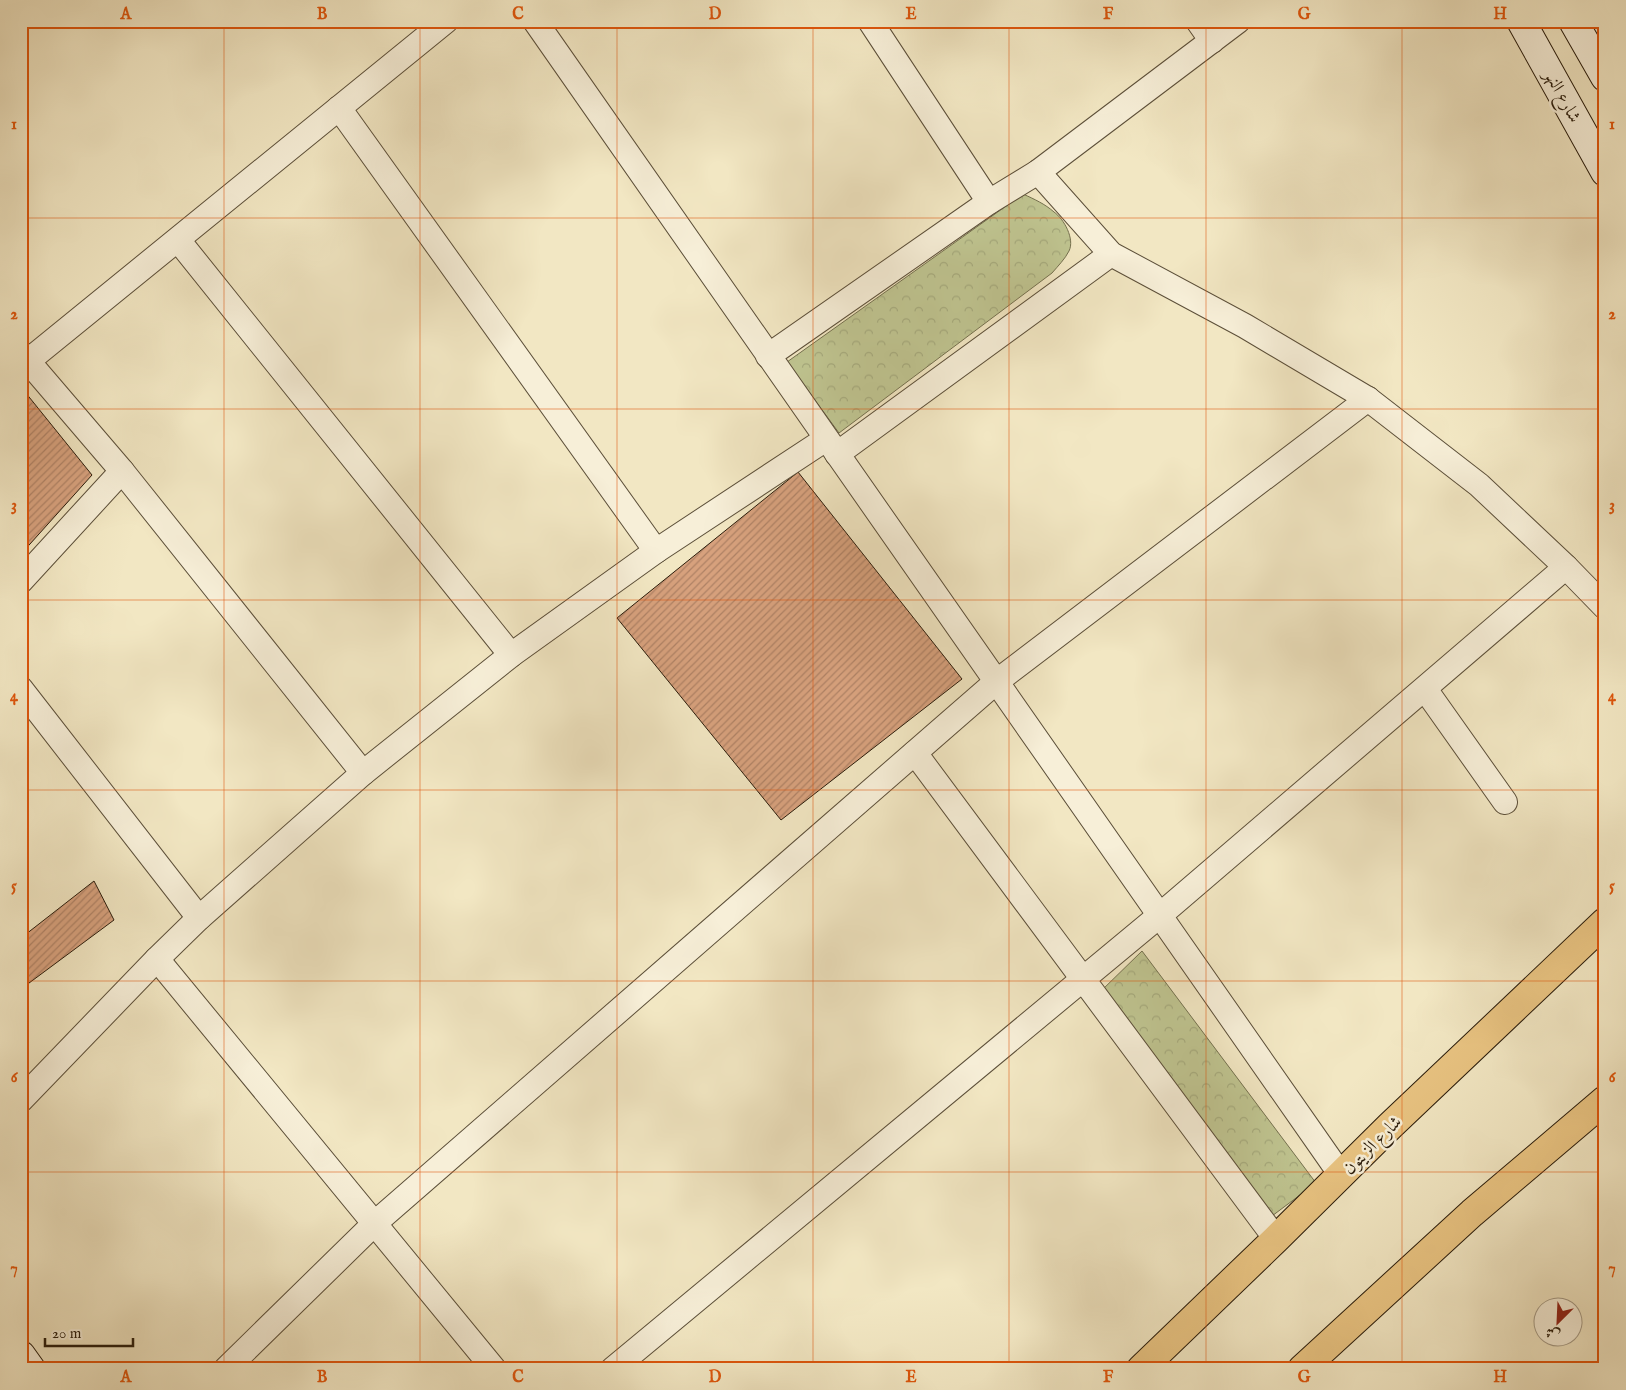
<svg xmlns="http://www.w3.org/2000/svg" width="1626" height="1390" viewBox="0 0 1626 1390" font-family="'IM FELL English',Amiri,serif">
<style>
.forest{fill:url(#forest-crowns);stroke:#74704e}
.building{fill:url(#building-hatch);stroke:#2a1c0b}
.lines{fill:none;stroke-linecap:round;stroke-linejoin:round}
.street-casing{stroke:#5c4f39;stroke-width:26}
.secondary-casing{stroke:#2a1c0b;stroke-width:30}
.primary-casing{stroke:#2a1c0b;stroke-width:30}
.street{stroke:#f7efd8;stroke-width:24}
.secondary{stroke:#f7efd8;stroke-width:28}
.primary{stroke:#e9c482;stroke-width:28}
.grid{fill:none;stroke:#de560c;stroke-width:1;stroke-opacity:0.55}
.labels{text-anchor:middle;stroke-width:5;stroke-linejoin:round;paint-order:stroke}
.street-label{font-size:18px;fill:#2a1c0b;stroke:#f7efd8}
.neatline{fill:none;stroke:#de560c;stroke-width:2}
.grid-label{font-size:16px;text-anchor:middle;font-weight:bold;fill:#de560c}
</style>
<defs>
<pattern id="forest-crowns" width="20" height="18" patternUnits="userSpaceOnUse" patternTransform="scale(1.25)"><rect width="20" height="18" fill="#bfc490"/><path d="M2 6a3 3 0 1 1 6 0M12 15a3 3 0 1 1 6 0" fill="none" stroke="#a4a87b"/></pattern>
<pattern id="building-hatch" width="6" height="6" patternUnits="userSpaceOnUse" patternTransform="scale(1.25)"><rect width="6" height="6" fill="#d7a17d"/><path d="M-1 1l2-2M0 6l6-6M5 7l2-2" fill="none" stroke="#af8265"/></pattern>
</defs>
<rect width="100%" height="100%" fill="#f2e7c3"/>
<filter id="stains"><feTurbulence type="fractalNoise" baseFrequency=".004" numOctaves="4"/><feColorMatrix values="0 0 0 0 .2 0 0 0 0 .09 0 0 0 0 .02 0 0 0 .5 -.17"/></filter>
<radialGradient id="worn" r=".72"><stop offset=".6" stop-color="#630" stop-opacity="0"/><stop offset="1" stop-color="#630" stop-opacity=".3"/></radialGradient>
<!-- forest -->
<g class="forest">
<path d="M1023 194C1034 199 1045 204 1054 212 1064 219 1075 239 1069 251 1065 259 1058 266 1052 273L839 433 787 362Z"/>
<path d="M1142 951 1316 1183 1272 1216 1099 993Z"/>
</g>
<!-- building -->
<g class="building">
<path d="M21 387 92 475 21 554Z"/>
<path d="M798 472 962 679 781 820 617 618Z"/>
<path d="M94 881 114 920 21 989V938Z"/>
</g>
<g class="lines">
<defs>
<g id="street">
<path d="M535 21 1341 1175"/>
<path d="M870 21 989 202"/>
<path d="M1198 21 1212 41"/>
<path d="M339 108 656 551"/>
<path d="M1038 172 1111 254 1245 326 1368 399 1479 485 1566 567 1605 607"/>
<path d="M178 240 511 655"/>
<path d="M21 353 122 471 363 773"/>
<path d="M768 356 989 202 1038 172 1238 21"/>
<path d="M28 361 446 21"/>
<path d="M837 454 1111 254"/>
<path d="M21 581 122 471"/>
<path d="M21 689 199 918"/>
<path d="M1425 689 1505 802"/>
<path d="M915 753 1276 1239"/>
<path d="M157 959 494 1369"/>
<path d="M21 1100 157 959 199 918 363 773 511 655 656 551 826 439"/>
<path d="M226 1369 375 1223 996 682 1368 399"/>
<path d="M613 1369 1159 916 1566 567"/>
</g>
<g id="secondary">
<path d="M1521 21 1605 172"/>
<path d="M1573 21 1605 77"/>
<path d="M21 1355 31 1369"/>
</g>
<g id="primary">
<path d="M1141 1369 1276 1239 1390 1126 1605 922"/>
<path d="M1302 1369 1472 1213 1605 1100"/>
</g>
</defs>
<!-- street casing -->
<use href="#street" class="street-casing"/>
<!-- secondary casing -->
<use href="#secondary" class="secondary-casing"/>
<!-- primary casing -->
<use href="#primary" class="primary-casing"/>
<!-- street -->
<use href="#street" class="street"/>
<!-- secondary -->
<use href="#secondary" class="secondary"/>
<!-- primary -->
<use href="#primary" class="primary"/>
</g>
<!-- grid -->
<path class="grid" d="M224 21V1369M420 21V1369M617 21V1369M813 21V1369M1009 21V1369M1206 21V1369M1402 21V1369M21 218H1605M21 409H1605M21 600H1605M21 790H1605M21 981H1605M21 1172H1605"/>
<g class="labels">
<!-- street labels -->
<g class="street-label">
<text transform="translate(1563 96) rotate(61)" y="6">شارع النهر</text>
<text transform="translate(1372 1145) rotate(-45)" y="6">شارع الزيتون</text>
</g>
</g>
<!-- margin -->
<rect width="1626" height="1390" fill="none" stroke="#f2e7c3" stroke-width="55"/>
<!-- north arrow -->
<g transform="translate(1558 1322) rotate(204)"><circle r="24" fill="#f7efd8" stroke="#a59b86"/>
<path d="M0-4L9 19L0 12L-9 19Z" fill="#8f2418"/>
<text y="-8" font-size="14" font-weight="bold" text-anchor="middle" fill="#2a1c0b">ش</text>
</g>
<!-- scale -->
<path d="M45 1338v8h88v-8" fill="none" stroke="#2a1c0b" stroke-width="2.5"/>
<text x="52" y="1338" font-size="15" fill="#2a1c0b" stroke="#f7efd8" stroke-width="4" paint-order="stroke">20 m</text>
<rect x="28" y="28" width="1570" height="1334" class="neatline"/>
<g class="grid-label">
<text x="126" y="19">A</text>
<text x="322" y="19">B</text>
<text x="518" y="19">C</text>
<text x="715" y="19">D</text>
<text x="911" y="19">E</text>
<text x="1108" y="19">F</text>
<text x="1304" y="19">G</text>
<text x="1500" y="19">H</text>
<text x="14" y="129">1</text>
<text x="1612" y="129">1</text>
<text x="14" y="319">2</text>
<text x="1612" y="319">2</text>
<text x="14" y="510">3</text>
<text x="1612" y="510">3</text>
<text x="14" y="701">4</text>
<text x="1612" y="701">4</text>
<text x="14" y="891">5</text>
<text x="1612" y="891">5</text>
<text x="14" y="1082">6</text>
<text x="1612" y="1082">6</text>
<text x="14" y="1273">7</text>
<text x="1612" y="1273">7</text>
<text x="126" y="1382">A</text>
<text x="322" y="1382">B</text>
<text x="518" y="1382">C</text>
<text x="715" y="1382">D</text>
<text x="911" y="1382">E</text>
<text x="1108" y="1382">F</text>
<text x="1304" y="1382">G</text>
<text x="1500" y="1382">H</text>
</g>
<rect width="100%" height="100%" filter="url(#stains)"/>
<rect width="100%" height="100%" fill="url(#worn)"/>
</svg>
